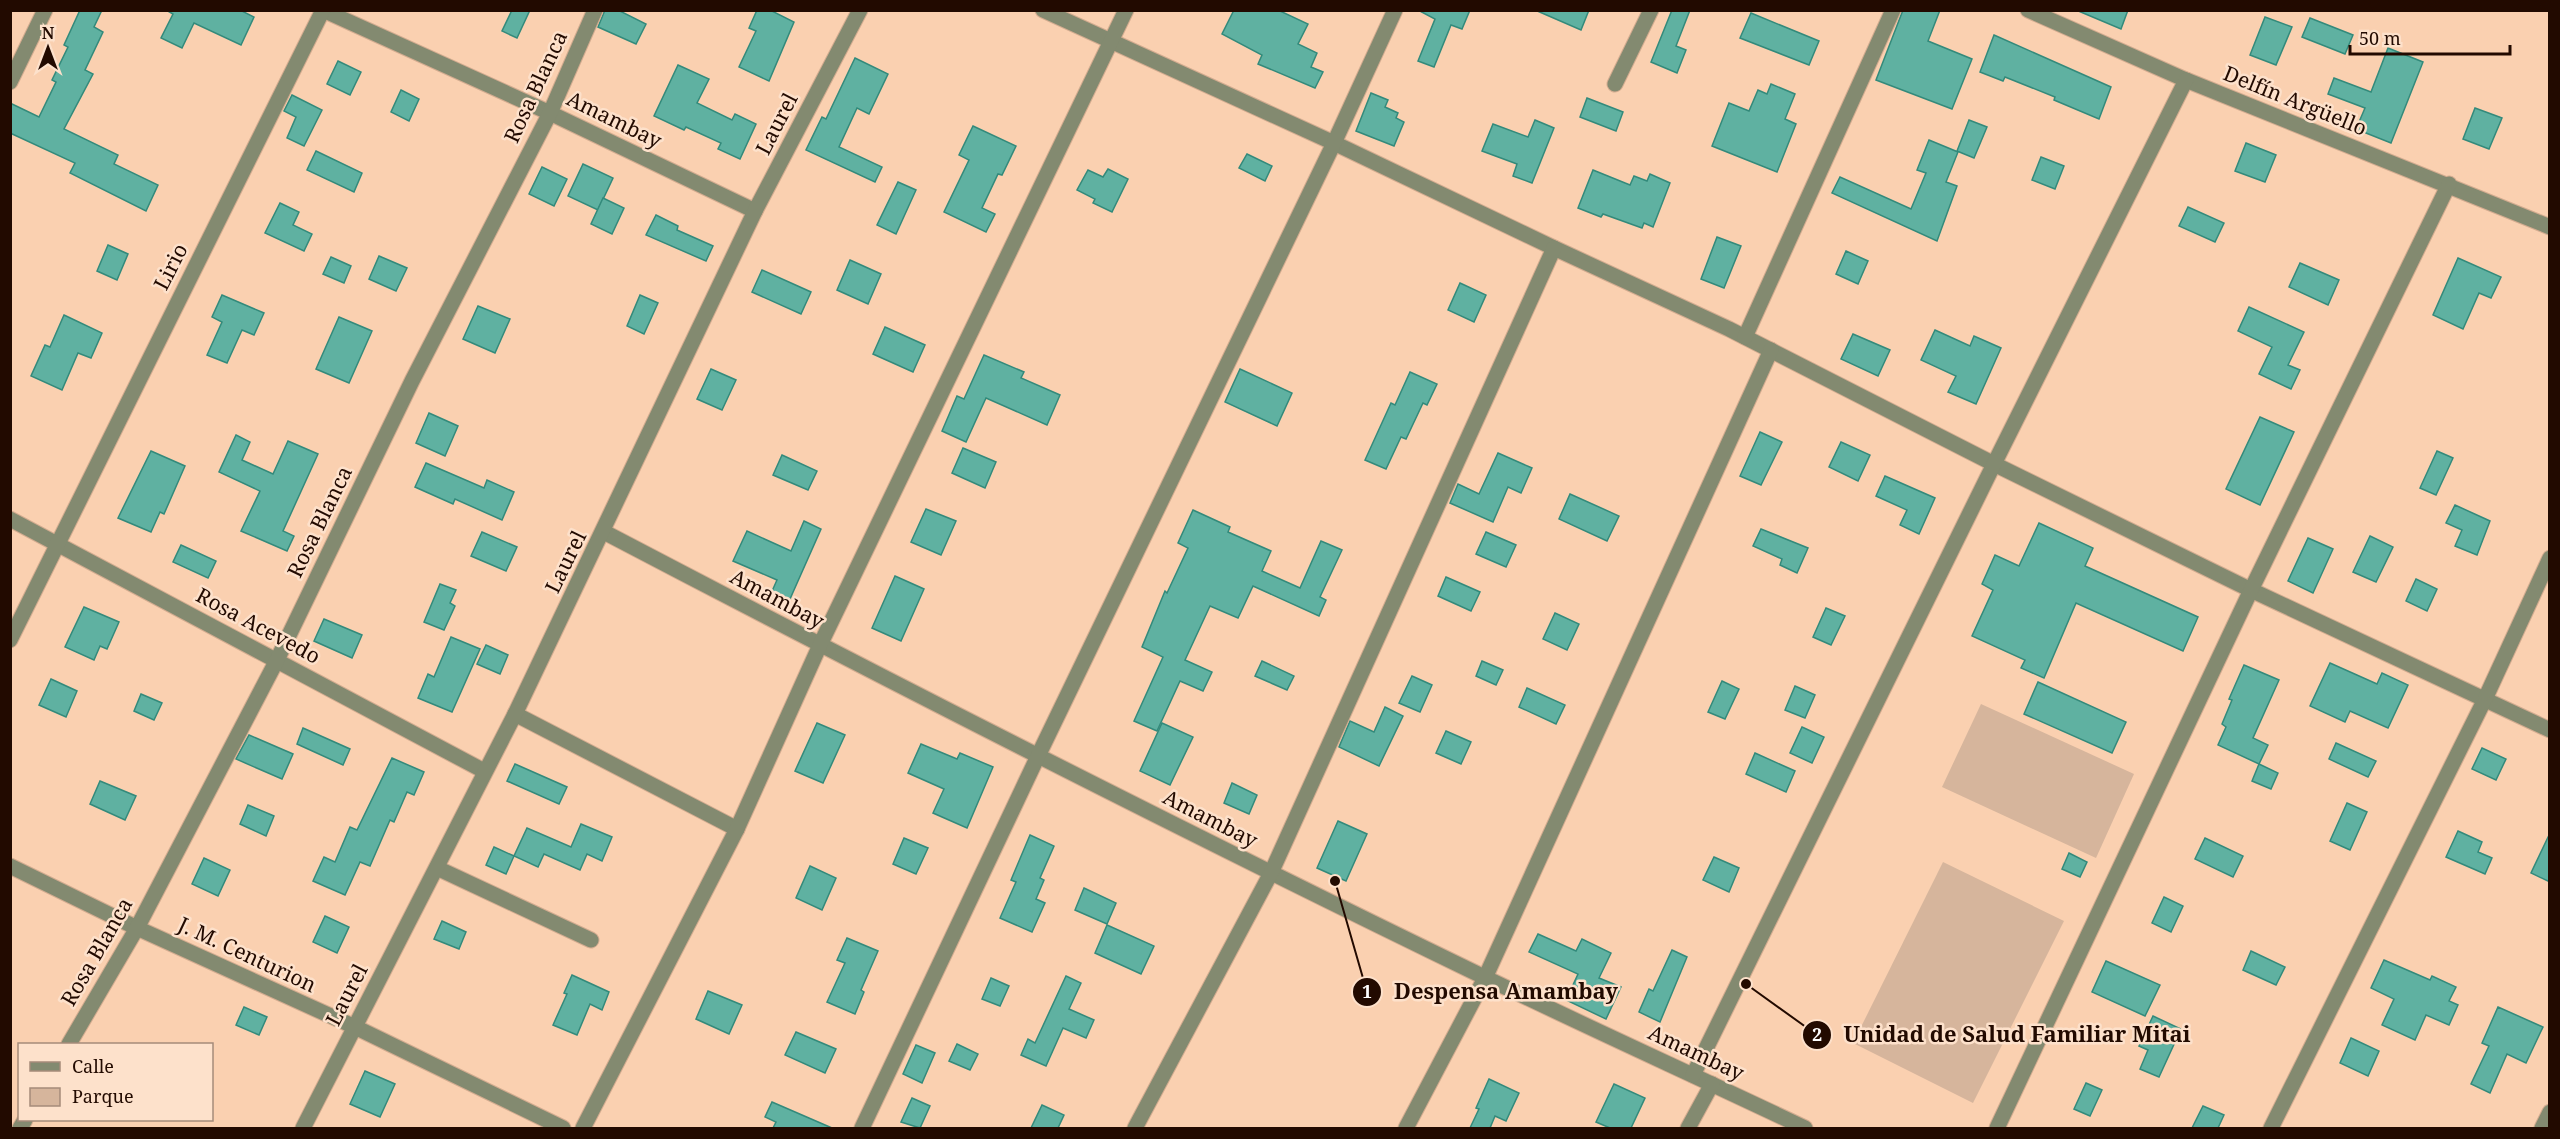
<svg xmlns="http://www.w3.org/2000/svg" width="2560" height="1139" viewBox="0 0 2560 1139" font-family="'Noto Serif',serif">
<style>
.green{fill:#d6b59c}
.building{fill:#5fb1a1;stroke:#338a7b;stroke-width:1.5}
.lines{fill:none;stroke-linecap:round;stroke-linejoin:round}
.minor-casing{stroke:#d3ac90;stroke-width:17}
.minor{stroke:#838a70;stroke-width:15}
.labels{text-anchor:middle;stroke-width:5;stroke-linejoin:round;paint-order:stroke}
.street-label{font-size:21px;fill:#220a00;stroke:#fde1cb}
.leader{fill:none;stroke:#220a00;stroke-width:2}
.callout-dot{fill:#220a00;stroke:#fde1cb;stroke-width:2}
.mark-label{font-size:18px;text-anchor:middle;font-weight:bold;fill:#fff}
.callout-label{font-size:22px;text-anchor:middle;font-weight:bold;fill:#220a00;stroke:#fde1cb;stroke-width:5;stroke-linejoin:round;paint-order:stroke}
</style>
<rect width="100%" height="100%" fill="#fad0b0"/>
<!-- green -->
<g class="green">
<path d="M1981 704 2134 774 2096 858 1942 787Z"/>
<path d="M1943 862 2064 921 1973 1103 1853 1043Z"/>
</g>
<!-- building -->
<g class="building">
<path d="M80 10H102L94 27 103 32 85 70 93 74 64 129 118 155 114 164 158 185 146 211 70 173 75 163 10 133V103L39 117 56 82 52 80 68 47 64 45Z"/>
<path d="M166 10H240L254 17 241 45 194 23 182 48 161 38 173 14Z"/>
<path d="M512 10H530L517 38 502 31Z"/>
<path d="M605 10H618L646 24 636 44 598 27Z"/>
<path d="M757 10H770L794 22 769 81 739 67 756 31 749 28Z"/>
<path d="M1234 10H1278L1308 24 1298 44 1317 53 1311 67 1323 72 1315 88 1258 64 1262 55 1222 34Z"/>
<path d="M1418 10H1470L1462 29 1451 25 1434 67 1418 61 1435 19Z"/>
<path d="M1535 10H1589L1581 30Z"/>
<path d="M1672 10H1690L1676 46 1686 50 1677 73 1651 62Z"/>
<path d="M1903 10H1940L1928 41 1972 59 1952 109 1876 80Z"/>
<path d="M2076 10H2128L2121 29Z"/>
<path d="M1751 13 1819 41 1809 65 1740 38Z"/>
<path d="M2265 17 2292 27 2276 65 2250 55Z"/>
<path d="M2310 18 2353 35 2345 54 2302 37Z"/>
<path d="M1994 35 2111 87 2099 119 2054 100 2055 97 2005 77 2003 81 1980 72Z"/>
<path d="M2388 48 2423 62 2391 143 2356 129 2365 108 2328 94 2334 78 2371 92Z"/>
<path d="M855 58 888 74 869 114 857 108 839 147 882 167 875 182 806 150 822 117 826 119Z"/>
<path d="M338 61 361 72 350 95 327 84Z"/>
<path d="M678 65 709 79 697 103 732 120 735 114 756 124 740 159 718 149 721 143 686 127 684 130 654 116Z"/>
<path d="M1771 84 1795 94 1785 119 1796 124 1777 172 1712 146 1729 103 1749 111 1758 90 1767 94Z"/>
<path d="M401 90 419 99 409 121 391 112Z"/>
<path d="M1371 93 1388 100 1385 107 1398 113 1396 118 1404 122 1394 146 1356 131Z"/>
<path d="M292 95 322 110 304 146 287 138 296 117 284 111Z"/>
<path d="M1587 98 1623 112 1616 131 1580 117Z"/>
<path d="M2475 108 2502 118 2489 149 2463 139Z"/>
<path d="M1535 120 1554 128 1532 183 1513 176 1517 164 1482 151 1493 124 1528 137Z"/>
<path d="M1969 120 1987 127 1974 158 1957 151Z"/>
<path d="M973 126 1016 146 1002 175 998 174 982 208 995 214 986 232 944 212 969 160 959 155Z"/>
<path d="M1929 140 1958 152 1946 182 1957 186 1937 241 1832 193 1840 177 1911 209 1926 173 1917 170Z"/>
<path d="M2246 143 2276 155 2265 182 2235 171Z"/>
<path d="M316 151 362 173 354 192 307 170Z"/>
<path d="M1247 154 1272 166 1265 181 1239 168Z"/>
<path d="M2041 157 2064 166 2055 189 2032 180Z"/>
<path d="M583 164 613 178 598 210 568 196Z"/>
<path d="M542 167 567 179 554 206 529 194Z"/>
<path d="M1108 169 1128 179 1112 212 1093 203 1095 199 1077 190 1088 170 1103 177Z"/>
<path d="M1593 170 1630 185 1634 176 1647 181 1650 174 1670 183 1653 227 1644 223 1642 228 1603 214 1601 217 1578 208Z"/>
<path d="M898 182 916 190 896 234 877 225Z"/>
<path d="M603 198 624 208 612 234 591 224Z"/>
<path d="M280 203 299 212 293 225 312 234 304 251 265 233Z"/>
<path d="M2188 207 2224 223 2215 242 2179 226Z"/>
<path d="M656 215 678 226 677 230 713 246 706 261 646 235Z"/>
<path d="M1717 237 1741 246 1724 288 1701 279Z"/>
<path d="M108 245 128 254 117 280 97 271Z"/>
<path d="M1846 251 1868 261 1858 284 1836 274Z"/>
<path d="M379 256 407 268 396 291 369 279Z"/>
<path d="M331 257 351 266 344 283 323 274Z"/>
<path d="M2458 258 2501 277 2491 298 2479 293 2463 329 2433 315Z"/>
<path d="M850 260 881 274 868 304 837 290Z"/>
<path d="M2300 263 2339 280 2328 305 2289 287Z"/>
<path d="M762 270 811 292 801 314 752 292Z"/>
<path d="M1460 283 1486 295 1474 322 1448 310Z"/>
<path d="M222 295 264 313 254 335 242 330 227 363 207 355 222 322 212 317Z"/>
<path d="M640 295 658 303 644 334 627 326Z"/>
<path d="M478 306 510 319 495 353 463 339Z"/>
<path d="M2249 307 2304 332 2288 365 2300 370 2291 389 2259 374 2272 347 2238 331Z"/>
<path d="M64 315 102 333 91 358 78 353 62 390 31 376 45 345 50 347Z"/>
<path d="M339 317 372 331 349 383 316 369Z"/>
<path d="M885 327 925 345 913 372 873 354Z"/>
<path d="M1935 330 1970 346 1974 336 2001 348 1976 404 1948 392 1956 376 1921 360Z"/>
<path d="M1853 334 1890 350 1878 376 1841 359Z"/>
<path d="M984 355 1024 372 1021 378 1060 395 1047 425 986 398 966 442 942 431 957 396 964 399Z"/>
<path d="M711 369 736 380 722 410 697 399Z"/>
<path d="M1240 369 1292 393 1277 426 1225 402Z"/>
<path d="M1410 372 1437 384 1427 405 1423 403 1406 439 1401 437 1386 469 1365 460 1391 403 1395 405Z"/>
<path d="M429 413 458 426 445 456 416 443Z"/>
<path d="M2260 417 2294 432 2260 505 2226 489Z"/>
<path d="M1760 432 1782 442 1761 485 1740 476Z"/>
<path d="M236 435 250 442 242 460 273 474 288 441 318 454 283 531 294 536 287 551 241 531 260 491 219 472Z"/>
<path d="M1841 442 1870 455 1858 481 1829 467Z"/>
<path d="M963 448 996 462 985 488 952 473Z"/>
<path d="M151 451 185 466 164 514 160 512 151 532 118 518Z"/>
<path d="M2437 451 2453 458 2436 495 2420 488Z"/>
<path d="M1498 453 1532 468 1521 493 1508 487 1493 522 1450 503 1458 484 1479 494Z"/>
<path d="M782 455 817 471 808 490 773 475Z"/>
<path d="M426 463 484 488 487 480 514 492 502 520 455 499 453 504 415 487Z"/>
<path d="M1885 476 1935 498 1919 534 1900 525 1907 510 1876 496Z"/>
<path d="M1570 494 1619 516 1607 541 1559 519Z"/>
<path d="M2455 505 2490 521 2477 555 2455 546 2462 530 2446 523Z"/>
<path d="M926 509 956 521 941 555 911 542Z"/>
<path d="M1193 510 1230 527 1228 532 1271 551 1262 571 1300 588 1321 541 1342 550 1320 597 1326 600 1319 616 1253 586 1238 618 1210 606 1185 660 1212 672 1203 691 1180 681 1157 731 1134 721 1163 657 1142 647 1165 591 1167 593 1188 548 1178 543Z"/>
<path d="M804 521 821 529 786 608 768 600 777 580 733 561 747 531 791 551Z"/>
<path d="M2039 523 2093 548 2085 566 2198 617 2183 651 2076 603 2044 678 2021 668 2025 660 1972 636 1993 590 1982 584 1995 555 2019 566Z"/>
<path d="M1761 529 1808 548 1797 573 1780 565 1782 559 1753 546Z"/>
<path d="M482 532 517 547 506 571 471 556Z"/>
<path d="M1486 532 1516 545 1506 567 1476 554Z"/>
<path d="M2370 536 2393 547 2376 582 2353 572Z"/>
<path d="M2308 538 2333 549 2313 593 2288 581Z"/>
<path d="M181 545 216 561 208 578 173 562Z"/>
<path d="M895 576 924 589 901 641 872 628Z"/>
<path d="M1446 577 1480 592 1471 611 1438 596Z"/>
<path d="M2416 579 2437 589 2427 611 2406 601Z"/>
<path d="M440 584 456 590 450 603 455 606 444 630 424 622Z"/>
<path d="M84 607 119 622 107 649 100 646 94 660 65 647Z"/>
<path d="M1826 608 1845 616 1831 645 1813 637Z"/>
<path d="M1555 613 1579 624 1567 650 1543 639Z"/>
<path d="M324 619 362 635 352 658 314 641Z"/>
<path d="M451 637 480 649 452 712 418 698 428 674 434 677Z"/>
<path d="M486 645 508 655 500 674 477 664Z"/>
<path d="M1262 661 1294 676 1287 690 1255 676Z"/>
<path d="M1482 661 1503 670 1496 685 1476 676Z"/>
<path d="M2330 663 2377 684 2382 673 2408 685 2388 728 2350 711 2345 722 2310 706Z"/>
<path d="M2244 665 2279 680 2253 738 2268 745 2259 764 2218 745 2226 727 2222 724 2232 700 2229 699Z"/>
<path d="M1412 676 1432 685 1420 712 1399 703Z"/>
<path d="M51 679 77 691 66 717 39 705Z"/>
<path d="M1722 681 1739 689 1725 719 1708 712Z"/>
<path d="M2038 682 2126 722 2112 753 2024 714Z"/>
<path d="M1795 686 1815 695 1805 718 1785 710Z"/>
<path d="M1527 688 1565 705 1556 724 1519 707Z"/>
<path d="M141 694 162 703 154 720 134 711Z"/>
<path d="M1385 707 1403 716 1379 766 1339 747 1350 721 1374 732Z"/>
<path d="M817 723 845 735 823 783 795 771Z"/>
<path d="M1162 723 1193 737 1170 785 1140 771Z"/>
<path d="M1802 727 1824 737 1812 763 1790 753Z"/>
<path d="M303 728 350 749 343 765 297 744Z"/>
<path d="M1446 731 1471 742 1461 764 1436 753Z"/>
<path d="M249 735 293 754 282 779 236 759Z"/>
<path d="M2336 743 2376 761 2368 777 2329 759Z"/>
<path d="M921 744 957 759 960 753 993 767 967 828 933 813 944 789 908 773Z"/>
<path d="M2482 748 2506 759 2496 780 2472 769Z"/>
<path d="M1755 753 1795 771 1786 792 1746 774Z"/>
<path d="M392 758 424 772 414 795 407 792 394 822 390 820 370 866 360 862 345 895 313 881 324 857 335 862 350 827 357 830Z"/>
<path d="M515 764 567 787 559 804 507 781Z"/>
<path d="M2259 764 2278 773 2271 789 2252 781Z"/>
<path d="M100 781 136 796 125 820 90 804Z"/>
<path d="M1232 783 1257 795 1249 814 1224 803Z"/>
<path d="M2347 803 2367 812 2350 850 2330 841Z"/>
<path d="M248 805 274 816 266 836 240 824Z"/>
<path d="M1338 821 1367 834 1346 881 1317 868Z"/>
<path d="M581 824 612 837 602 861 587 854 580 870 544 854 538 867 514 856 527 828 571 847Z"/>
<path d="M2458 831 2482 842 2478 852 2492 858 2485 874 2446 857Z"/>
<path d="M2550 833V882L2531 873Z"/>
<path d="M1030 835 1054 846 1040 878 1044 880 1036 899 1045 903 1032 932 1000 918 1016 882 1011 880Z"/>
<path d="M904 838 928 848 916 874 893 864Z"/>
<path d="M2205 838 2243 856 2233 877 2195 859Z"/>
<path d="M494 847 514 856 506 874 486 865Z"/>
<path d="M2069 853 2087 862 2080 877 2062 869Z"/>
<path d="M1714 857 1739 868 1729 892 1703 880Z"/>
<path d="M204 858 230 870 218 896 192 884Z"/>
<path d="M810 866 836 878 822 910 796 898Z"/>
<path d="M1084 888 1116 903 1107 924 1075 910Z"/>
<path d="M2164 897 2183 906 2171 932 2152 923Z"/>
<path d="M325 916 349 927 337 953 313 942Z"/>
<path d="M442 921 466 932 459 949 434 939Z"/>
<path d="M1107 925 1154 946 1141 974 1095 953Z"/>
<path d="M1538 934 1576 951 1582 939 1611 953 1599 978 1621 987 1606 1019 1566 1000 1578 974 1529 952Z"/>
<path d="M847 938 878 951 861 990 864 992 855 1014 827 1002 845 963 837 960Z"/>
<path d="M1672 950 1687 957 1660 1022 1639 1012 1649 989 1653 991Z"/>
<path d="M2251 951 2285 967 2276 985 2243 970Z"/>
<path d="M2384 960 2430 980 2432 976 2456 987 2449 1001 2458 1005 2449 1025 2426 1015 2415 1040 2382 1025 2394 999 2371 988Z"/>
<path d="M2106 961 2160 985 2145 1016 2092 992Z"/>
<path d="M572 975 609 992 602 1010 590 1004 577 1035 553 1025 567 994 564 993Z"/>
<path d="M1066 976 1081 983 1069 1009 1094 1020 1086 1038 1063 1028 1046 1066 1021 1055 1028 1039 1035 1043Z"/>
<path d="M991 978 1009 986 1000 1006 982 999Z"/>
<path d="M708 991 742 1005 729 1034 696 1019Z"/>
<path d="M244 1007 267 1017 259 1035 236 1025Z"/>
<path d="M2498 1007 2543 1027 2526 1063 2507 1054 2490 1093 2471 1084 2489 1046 2482 1043Z"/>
<path d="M2153 1016 2181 1029 2159 1077 2140 1069 2148 1050 2139 1046Z"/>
<path d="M796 1032 836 1049 825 1073 785 1055Z"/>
<path d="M2351 1038 2379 1051 2368 1076 2340 1063Z"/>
<path d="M957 1044 978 1054 970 1070 949 1061Z"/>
<path d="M916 1045 935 1053 922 1083 903 1074Z"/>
<path d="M365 1071 395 1084 380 1117 350 1104Z"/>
<path d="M1489 1079 1519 1093 1506 1121 1495 1116 1490 1128H1470L1479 1109 1476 1108Z"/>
<path d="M2086 1083 2102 1090 2090 1116 2074 1109Z"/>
<path d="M1614 1084 1645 1098 1631 1128H1610L1596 1122Z"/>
<path d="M912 1098 930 1106 920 1128 901 1122Z"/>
<path d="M772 1102 832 1128H773L776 1122 765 1117Z"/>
<path d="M1042 1105 1064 1115 1058 1128H1031Z"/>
<path d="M2203 1106 2224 1115 2218 1128H2192Z"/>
</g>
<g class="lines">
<defs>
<g id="minor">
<path d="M323 10 550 113 755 211"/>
<path d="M1043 10 1334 143 1554 248 1729 329 1994 464 2251 590 2550 730"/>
<path d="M2028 10 2186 80 2550 227"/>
<path d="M10 82 45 10"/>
<path d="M1615 84 1651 10"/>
<path d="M1745 337 1893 10"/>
<path d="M10 519 484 771"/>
<path d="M604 532C894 684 1187 833 1482 976 1589 1028 1698 1077 1805 1128"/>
<path d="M10 640 323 10"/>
<path d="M515 714 737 829"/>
<path d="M10 866 137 928 355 1027 563 1128"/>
<path d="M437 868 591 940"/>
<path d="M69 1044 137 928 277 660 412 381 550 113 595 10"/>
<path d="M1693 1075 1994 464 2186 80"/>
<path d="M20 1128 25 1120"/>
<path d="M303 1128 515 714 755 211 860 10"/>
<path d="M583 1128 737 829 820 645 1126 10"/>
<path d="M862 1128 1038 756 1334 143 1395 10"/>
<path d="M1135 1128 1271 873 1554 248"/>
<path d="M1406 1128 1485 978 1771 350"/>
<path d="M1688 1128 1712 1084"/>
<path d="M1997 1128 2251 590 2449 184"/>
<path d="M2271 1128 2485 699 2550 558"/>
<path d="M2542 1128 2550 1112"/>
</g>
</defs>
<!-- minor casing -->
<use href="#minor" class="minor-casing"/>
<!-- minor -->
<use href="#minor" class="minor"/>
</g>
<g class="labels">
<!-- street labels -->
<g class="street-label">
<text transform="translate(536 87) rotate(-65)" y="7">Rosa Blanca</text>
<text transform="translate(2295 101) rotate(22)" y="7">Delfín Argüello</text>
<text transform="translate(614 120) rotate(26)" y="7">Amambay</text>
<text transform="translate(777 124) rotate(-63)" y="7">Laurel</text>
<text transform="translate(171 267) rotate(-63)" y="7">Lirio</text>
<text transform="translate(320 522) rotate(-64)" y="7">Rosa Blanca</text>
<text transform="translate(566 562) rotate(-64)" y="7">Laurel</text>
<text transform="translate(777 599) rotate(28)" y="7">Amambay</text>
<text transform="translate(258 626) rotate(28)" y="7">Rosa Acevedo</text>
<text transform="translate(1210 819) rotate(27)" y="7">Amambay</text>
<text transform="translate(97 952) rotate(-60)" y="7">Rosa Blanca</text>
<text transform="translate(247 955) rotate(25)" y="7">J. M. Centurion</text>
<text transform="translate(347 995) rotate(-63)" y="7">Laurel</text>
<text transform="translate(1696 1053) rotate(25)" y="7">Amambay</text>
</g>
</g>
<!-- callouts -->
<path class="leader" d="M1335 881L1367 992M1746 984L1817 1035"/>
<g class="callout-dot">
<circle cx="1335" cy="881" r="6"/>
<circle cx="1746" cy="984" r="6"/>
<circle cx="1367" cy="992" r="15"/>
<circle cx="1817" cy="1035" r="15"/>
</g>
<g class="mark-label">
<text x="1367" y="998">1</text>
<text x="1817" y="1041">2</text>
</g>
<g class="callout-label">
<text x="1506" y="999">Despensa Amambay</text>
<text x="2017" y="1042">Unidad de Salud Familiar Mitai</text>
</g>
<!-- border -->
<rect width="2560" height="1139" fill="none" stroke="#220a00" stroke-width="24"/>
<!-- legend -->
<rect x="18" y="1043" width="195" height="78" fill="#fde1cb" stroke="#a58b7a" stroke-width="1.5"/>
<rect x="30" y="1062" width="30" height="9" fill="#838a70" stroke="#a58b7a" stroke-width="1.5"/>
<text x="72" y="1073" font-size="18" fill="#220a00">Calle</text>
<rect x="30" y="1088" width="30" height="18" fill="#d6b59c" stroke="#a58b7a" stroke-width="1.5"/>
<text x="72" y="1103" font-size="18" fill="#220a00">Parque</text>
<!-- north arrow -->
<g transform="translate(48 48)" stroke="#fde1cb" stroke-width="4.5" paint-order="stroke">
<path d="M0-4.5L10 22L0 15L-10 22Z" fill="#220a00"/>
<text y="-9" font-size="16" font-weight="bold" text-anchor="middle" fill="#220a00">N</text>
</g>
<!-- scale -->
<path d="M2350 45v9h160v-9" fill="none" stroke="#220a00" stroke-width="3"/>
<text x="2359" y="45" font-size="18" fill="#220a00" stroke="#fde1cb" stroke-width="4.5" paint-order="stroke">50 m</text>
</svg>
